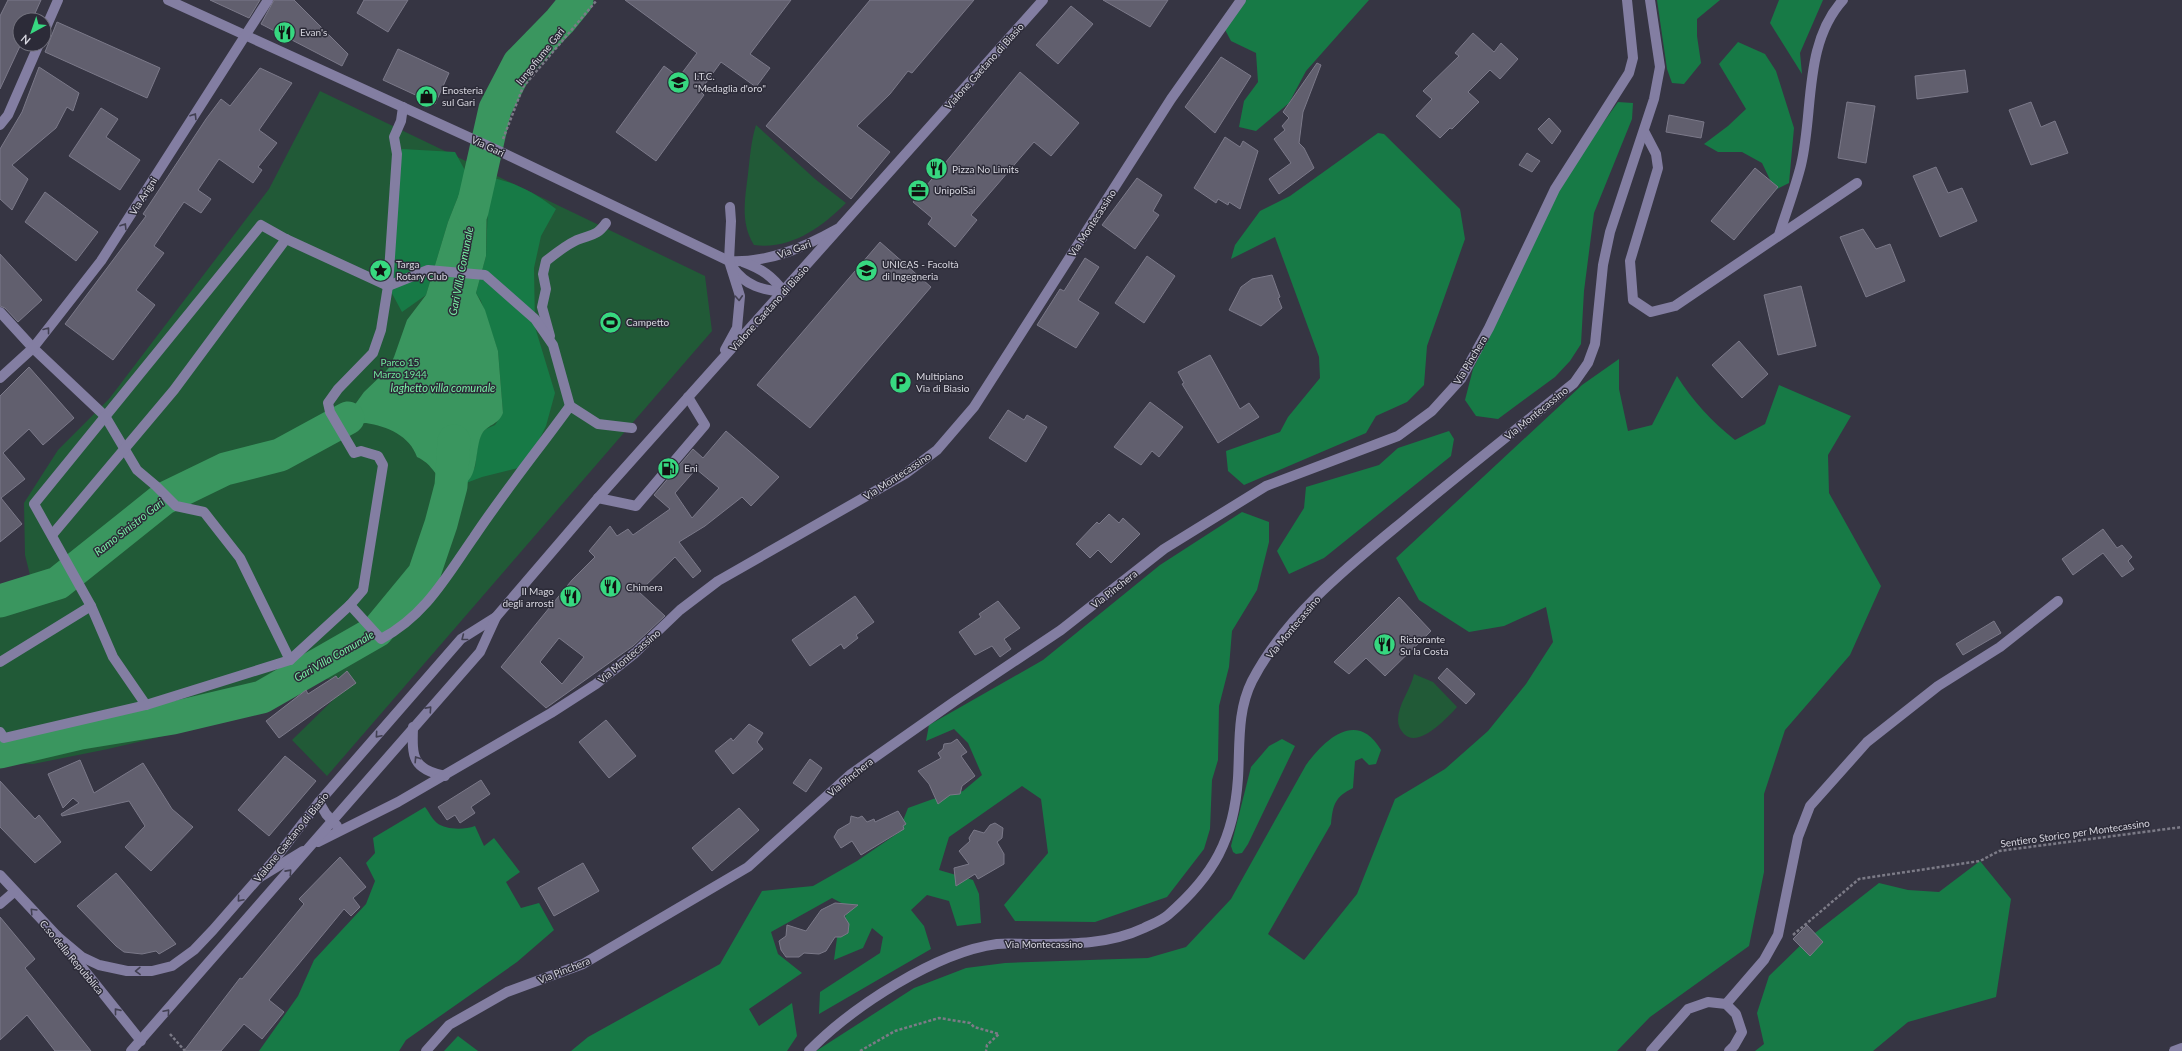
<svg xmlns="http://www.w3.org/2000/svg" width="2182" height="1051" viewBox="0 0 2182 1051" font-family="Lato,sans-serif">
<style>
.green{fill:#215a37}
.forest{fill:#177a46}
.water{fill:#3a965f}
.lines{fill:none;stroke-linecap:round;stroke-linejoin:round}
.river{stroke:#3a965f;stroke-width:33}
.building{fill:#615f6e;stroke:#7b7989;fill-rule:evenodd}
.path{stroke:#7c7b87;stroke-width:2.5;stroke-dasharray:3 2;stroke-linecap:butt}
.minor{stroke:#837ea2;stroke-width:10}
.oneway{stroke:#424052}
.labels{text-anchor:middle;stroke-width:3;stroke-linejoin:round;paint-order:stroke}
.poi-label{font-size:10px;fill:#d7d6df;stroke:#2c2b38;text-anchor:start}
.street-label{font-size:10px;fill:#d7d6df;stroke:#2c2b38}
.park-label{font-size:10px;fill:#6fe59b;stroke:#2c2b38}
.water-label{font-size:11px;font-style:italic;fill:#79f0a5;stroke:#2c2b38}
</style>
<rect width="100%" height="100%" fill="#363543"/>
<!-- green -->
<g class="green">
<path d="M320 91 705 276 712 331 327 776 292 740 334 699 338 690 330 679 310 680 262 713 108 749 33 764 9 763 0 766V590L30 575 25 555 24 503 58 450 109 399 269 189Z"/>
<path d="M756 125 815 179 846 203C821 228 790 250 754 245 740 223 745 199 748 174 750 157 751 141 756 125Z"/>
<path d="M1414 674 1433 682 1457 707C1448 717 1419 749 1404 734 1400 730 1398 725 1398 720 1398 704 1411 689 1414 674Z"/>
</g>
<!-- forest -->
<g class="forest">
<path d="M1244 0H1369L1306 71 1289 103 1256 131 1239 127 1244 101 1258 82 1256 53 1231 41 1223 26Z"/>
<path d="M1657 0H1720L1697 19V36L1701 63 1684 84 1672 83 1667 69Z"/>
<path d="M1779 0H1823L1800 53 1802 74 1770 23Z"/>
<path d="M1738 42 1765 54 1776 71 1794 128 1789 183 1775 190 1762 163 1742 152H1718L1704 144 1728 126 1746 109 1719 64Z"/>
<path d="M1618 102 1633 103 1632 119 1594 213 1584 291 1581 344 1570 361 1555 377 1498 419 1476 416 1465 400 1473 369 1567 173Z"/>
<path d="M1378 133 1384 134 1460 209 1465 239 1427 346 1424 385 1407 402 1376 416 1366 433 1244 485 1228 471 1226 451 1280 432 1288 417 1320 378 1319 357 1275 237 1231 259 1235 245 1260 211 1290 196Z"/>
<path d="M402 149 455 152 467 174 448 222 426 295 402 312 388 286 395 175Z"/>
<path d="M489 177C517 183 533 192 556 209L541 236 534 268 535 327 555 393 546 426 526 466 482 477 466 483 475 467 478 443 482 433 486 429 495 425 503 413 498 351 481 301 476 293 486 256Z"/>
<path d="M1619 359V389L1628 431 1652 425 1677 376C1693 401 1711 421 1735 440L1765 424 1779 385 1851 416 1828 455 1829 493 1881 586 1850 655 1785 730 1764 794V872L1749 946 1650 1017 1617 1051H816L914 988 966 968 1005 963 1148 958 1186 947 1231 899 1306 765C1326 738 1357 710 1381 750L1376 764 1369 765 1362 758 1355 761 1353 788C1335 797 1333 804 1331 824L1268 934 1304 960 1357 894 1395 799 1445 769 1488 731 1526 684 1553 642 1546 607 1504 626 1469 632 1419 600 1396 558 1582 385Z"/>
<path d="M1449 431 1454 439 1451 456 1324 558 1289 574 1277 551 1304 508 1306 487 1379 465 1398 448Z"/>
<path d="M1242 512 1269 522V542L1257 590 1232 631 1229 667 1219 706 1218 760 1212 780 1210 829 1204 849 1167 897 1095 922 1015 921 1004 905 1048 853 1041 799 1022 786 949 837 939 870 973 880 979 894 981 923 957 926 949 901 927 895 911 910 924 926 931 949 819 1014 820 992 880 953 883 937 872 928 863 948 834 960 837 938 849 907 832 898 771 932 778 954 802 973 749 1009 759 1026 792 1003 797 1036 787 1051H571L588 1037 720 964 762 891 813 886 857 861 898 833 908 808 933 799 963 791 982 775 968 743 954 729 926 741 929 725 1043 660 1160 565Z"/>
<path d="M1282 739 1295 746 1248 844 1242 853 1236 854 1233 852 1231 846 1251 767 1269 746Z"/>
<path d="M425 807C429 812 432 819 437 823 446 830 464 830 475 826L484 846 494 838 520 872 506 882 521 908 539 903 554 930 517 962 406 1040 399 1051H259L298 996 314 960 366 904 375 881 366 863 375 853 373 838Z"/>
<path d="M1980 861 2011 899 1996 997 1908 1022 1873 1051H1755L1764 1044 1757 1013 1769 976 1806 940 1879 883 1908 890 1939 892Z"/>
<path d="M458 1036 478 1051H444Z"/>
</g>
<!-- water -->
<path class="water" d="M482 168 487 171 490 185 487 193 486 256 476 293 485 310 498 351 503 413C498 426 486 424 481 436 474 451 480 486 455 486 451 486 447 484 444 482 433 473 432 464 417 457 410 436 387 426 366 423 361 423 356 424 350 422L348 418 351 410 364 392 388 369 394 357 407 320 426 295 448 222 467 174 473 169Z"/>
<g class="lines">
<!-- river -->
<g class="river">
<path d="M472 211 495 109 519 63 560 21 577 0"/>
<path d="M0 601 58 583 163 499 225 469 280 455 348 418"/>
<path d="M0 752 81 733 173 718 262 697 377 631 424 574 441 524 451 486 454 441"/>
</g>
</g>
<!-- building -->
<g class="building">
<path d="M8 0H41L32 20H20L21 44 0 89V16Z"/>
<path d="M210 0H260L249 18Z"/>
<path d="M274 0H294L348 54 342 66 261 24Z"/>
<path d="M364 0H408L388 32 357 13Z"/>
<path d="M625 0H791L750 54 770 68 756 87 721 62 700 91 704 95 656 161 616 132 664 66 679 77 697 53Z"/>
<path d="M870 0H974L912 73 908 71 890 94 857 126 890 152 851 199 766 126Z"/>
<path d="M1103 0H1168L1150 27Z"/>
<path d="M1071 6 1093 24 1058 64 1036 45Z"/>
<path d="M57 22 160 68 147 98 45 52Z"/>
<path d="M1473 33 1494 52 1501 43 1518 59 1500 79 1490 70 1468 92 1479 102 1452 129 1450 128 1440 138 1416 116 1432 99 1423 91 1459 56 1455 53Z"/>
<path d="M398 49 449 73 435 104 383 80Z"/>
<path d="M1221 57 1251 76 1215 133 1185 107Z"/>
<path d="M1317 63 1321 65 1303 112 1299 143 1304 148 1314 168 1279 194 1269 179 1291 163 1274 139 1285 130 1282 126 1289 118 1283 112Z"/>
<path d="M39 67 79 93 73 111 67 107 56 128 12 165 28 179 12 210 0 199V149L22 112Z"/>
<path d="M260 68 292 83 259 130 277 143 258 167 262 170 253 183 219 159 198 190 211 199 201 213 184 202 154 246 164 253 136 290 155 305 113 360 65 324 146 216 143 214 206 119 221 99 230 106Z"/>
<path d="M1965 70 1968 92 1917 99 1915 76Z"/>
<path d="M1020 72 1079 123 1051 156 1034 142 971 215 977 220 955 247 928 224 932 218 913 202Z"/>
<path d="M1847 102 1875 106 1866 163 1838 158Z"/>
<path d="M2031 102 2041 127 2055 121 2068 153 2031 165 2009 110Z"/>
<path d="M101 108 118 119 106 137 140 160 120 190 69 156Z"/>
<path d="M1669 115 1704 122 1701 138 1666 132Z"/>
<path d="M1549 118 1561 131 1552 144 1538 129Z"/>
<path d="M1225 137 1240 147 1243 141 1258 151 1240 209 1229 202 1228 205 1218 199 1216 203 1194 188Z"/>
<path d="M1527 153 1540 161 1532 172 1519 165Z"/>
<path d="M1936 167 1948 193 1962 188 1977 221 1940 237 1913 176Z"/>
<path d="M1755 168 1778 187 1734 240 1711 221Z"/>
<path d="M1137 178 1162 195 1153 211 1159 215 1135 249 1102 225Z"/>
<path d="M45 192 98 232 76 261 25 222Z"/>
<path d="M1863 229 1876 249 1890 244 1905 281 1866 297 1840 237Z"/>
<path d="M880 242 931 287 810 428 757 385Z"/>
<path d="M0 254 42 300 18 322 5 308 0 306Z"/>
<path d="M1147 256 1175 276 1144 323 1115 303Z"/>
<path d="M1085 258 1099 267 1078 300 1099 313 1076 348 1037 325 1060 289 1064 291Z"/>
<path d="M1272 275 1280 297 1278 298 1282 308 1261 326 1229 310 1241 287 1252 279Z"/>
<path d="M1801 286 1816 346 1778 355 1764 295Z"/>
<path d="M1739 341 1768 374 1742 398 1712 365Z"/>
<path d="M1210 355 1240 409 1249 403 1259 417 1218 443 1182 384 1184 383 1178 372Z"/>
<path d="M29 367 74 418 43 445 29 429 3 453 25 479 1 498 22 524 0 542V396Z"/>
<path d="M1150 402 1183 427 1159 457 1152 451 1141 465 1114 447Z"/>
<path d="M1008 410 1024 420 1027 415 1047 427 1026 462 989 438Z"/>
<path d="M726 431 779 477 751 506 742 497 705 526 679 542 701 571 693 578 675 557 639 592 665 616 633 646 546 708 501 667 572 580 595 557 589 551 610 526 617 536 628 529 633 535 670 509 654 495 693 449 703 458ZM696 469 719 488 692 518 675 493ZM559 638 584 657 562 684 540 662Z"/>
<path d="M1109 514 1119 523 1123 518 1140 534 1111 563 1098 550 1090 558 1076 544 1097 522 1099 524Z"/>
<path d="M2103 529 2117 548 2122 545 2132 557 2128 561 2134 569 2122 577 2103 553 2073 575 2062 559Z"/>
<path d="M855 596 874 622 856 635 858 638 844 649 841 644 810 666 792 640Z"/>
<path d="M1399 597 1431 631 1385 676 1366 658 1349 674 1334 662Z"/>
<path d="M998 601 1020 628 1004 639 1011 649 1000 657 992 646 975 655 959 632 981 617 979 614Z"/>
<path d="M1994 621 2001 633 1963 655 1956 644Z"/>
<path d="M1447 668 1475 694 1466 704 1438 678Z"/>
<path d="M347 671 356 683 279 738 266 721 306 690 308 694 336 676 338 679Z"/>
<path d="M606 720 636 756 609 778 579 742Z"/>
<path d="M749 724 763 733 757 742 763 749 733 774 715 751 731 738 733 741Z"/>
<path d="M957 739 967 752 961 756 975 776 962 786 960 794 950 795 938 804 929 784 918 771 941 758 938 753 943 749 944 744 951 743Z"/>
<path d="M285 756 316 781 269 836 238 810Z"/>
<path d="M810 759 822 768 806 792 793 783Z"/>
<path d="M80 760 94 793 143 763 172 809 193 827 151 871 125 847 145 826 129 801 62 816 61 814 79 803 73 798 63 808 48 774Z"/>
<path d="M481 780 490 794 471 807 475 813 460 823 455 815 447 820 438 807Z"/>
<path d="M0 781 35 819 39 815 61 842 35 863 0 827Z"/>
<path d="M739 808 759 830 712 871 692 848Z"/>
<path d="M898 811 906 824 903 826 904 829 861 855 852 841 841 848 834 837 838 830 850 823 851 816 858 818 862 816 867 822 874 819 875 822Z"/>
<path d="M995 823 1003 828 1002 838 997 842 1004 854V864L978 879 975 874 956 886 954 868 969 864 959 851 970 841 969 838 974 830 984 833 990 825Z"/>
<path d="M340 857 366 887 353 898 360 907 351 916 344 909 269 1000 284 1012 262 1039 244 1024 221 1051H184L240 978 242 979 304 904 299 899Z"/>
<path d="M583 863 599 891 554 916 538 888Z"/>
<path d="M116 873 128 887 176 944 159 954 156 951 142 954 124 952 116 946 77 906Z"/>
<path d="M835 903 858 905 844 916 849 924 848 933 841 937H835L826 951 819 954 804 953 799 957H786L781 950 779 941 786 936 787 925 806 931 821 910Z"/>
<path d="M0 917 35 959 25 968 91 1051H55L27 1015 0 1040Z"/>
<path d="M1807 925 1823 942 1810 956 1793 939Z"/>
</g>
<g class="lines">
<!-- path -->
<g class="path">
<path d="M503 139 523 87 597 0"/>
<path d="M1793 935 1859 879 1980 861 1999 851 2182 827"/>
<path d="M170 1034 185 1051"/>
<path d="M860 1051 895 1031 939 1018 970 1023 974 1027 999 1034 987 1045 986 1051"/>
</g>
<!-- minor -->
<g class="minor">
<path d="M168 0 497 150 729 261C768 263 803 248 837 229"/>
<path d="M44 32 58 0"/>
<path d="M0 125 8 115 39 44"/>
<path d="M1644 131 1656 154 1658 168 1630 261 1633 300 1651 312 1675 306 1857 183"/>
<path d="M1779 235C1786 212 1795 189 1801 165 1814 111 1803 44 1843 0"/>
<path d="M743 262C762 269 772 276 784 292"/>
<path d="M733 268C746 286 762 290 784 292"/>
<path d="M0 312 33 348 105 416 137 470 156 486 176 506 204 512 240 558 290 660"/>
<path d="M550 336 542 307 546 289 543 274 546 261C556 253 566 245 577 240 591 234 596 237 606 223"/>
<path d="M725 350 737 328 740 296 729 261 731 221 730 207"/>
<path d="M0 378 33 348 101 261 268 0"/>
<path d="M598 498 636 506 705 425 688 397"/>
<path d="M52 535 174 390 286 239"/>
<path d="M350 605 381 639C425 616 446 577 474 537 504 492 538 450 570 406L598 424 632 428"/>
<path d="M0 662 91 606"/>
<path d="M146 705 113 657 91 606 34 504 261 225 286 239 388 286 428 270 485 275 535 319 553 345 570 406"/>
<path d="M413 727C412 757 412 769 445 776"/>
<path d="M0 732 4 738 146 705 290 660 350 605 363 590 383 465 378 456 361 451 354 453 330 412 328 403 338 389 373 353 381 330 388 286 397 154 394 137 401 121 403 107"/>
<path d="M319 802 326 814 337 826"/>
<path d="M318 842 398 802 551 713 596 684 635 653 680 610 718 581 905 474 937 450 974 407 1171 99 1241 0"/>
<path d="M0 875 57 936 141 1041"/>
<path d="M257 879 303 851"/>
<path d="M0 904 14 892"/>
<path d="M57 936 82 957 99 965 127 971H152L172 966 194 950 213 930 275 859 319 802 461 639 496 617"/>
<path d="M1726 1004 1764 960 1778 935 1798 837 1810 806 1867 742 1938 686 2000 647 2058 601"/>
<path d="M131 1051 480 652 496 617 598 498 1043 0"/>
<path d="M426 1051 449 1025 507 992 583 964 748 867 851 774 955 701 1061 630 1164 549 1266 486 1398 436 1432 411 1461 379 1489 328 1555 189 1629 73 1633 58 1627 0"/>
<path d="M809 1051C852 1007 936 952 997 944 1008 943 1020 944 1031 944 1069 944 1108 945 1144 928 1152 924 1161 921 1168 915 1214 875 1234 839 1238 778 1240 744 1237 711 1252 681 1287 614 1350 565 1407 518 1462 472 1518 428 1574 383L1588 363 1595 344 1603 265 1610 232 1654 99 1660 67 1650 0"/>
<path d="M1651 1051 1688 1009 1708 1002 1726 1004 1736 1014 1742 1032 1734 1046 1729 1051"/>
<path d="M2174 1051 2182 1048"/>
</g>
</g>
<!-- one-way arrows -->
<defs><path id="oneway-chevron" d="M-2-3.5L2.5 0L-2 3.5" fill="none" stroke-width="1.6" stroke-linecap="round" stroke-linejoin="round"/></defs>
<g class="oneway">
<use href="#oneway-chevron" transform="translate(194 116) rotate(-58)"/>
<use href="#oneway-chevron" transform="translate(124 226) rotate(-58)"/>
<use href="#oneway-chevron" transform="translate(739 298) rotate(87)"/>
<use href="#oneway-chevron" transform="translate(47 330) rotate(-52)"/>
<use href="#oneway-chevron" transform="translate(464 638) rotate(142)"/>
<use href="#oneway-chevron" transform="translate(429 709) rotate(-48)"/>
<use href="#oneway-chevron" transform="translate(378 735) rotate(131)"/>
<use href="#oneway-chevron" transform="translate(417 759) rotate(-123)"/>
<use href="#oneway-chevron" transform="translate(289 872) rotate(-48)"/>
<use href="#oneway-chevron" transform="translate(240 899) rotate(131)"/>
<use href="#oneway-chevron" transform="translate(33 911) rotate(-134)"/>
<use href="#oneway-chevron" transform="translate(138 971) rotate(179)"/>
<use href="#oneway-chevron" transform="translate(117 1011) rotate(-129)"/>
<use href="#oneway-chevron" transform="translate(167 1012) rotate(-49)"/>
</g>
<!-- icons -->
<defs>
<symbol id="restaurant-disc" viewBox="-11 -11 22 22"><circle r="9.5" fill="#37d880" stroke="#2c2b38"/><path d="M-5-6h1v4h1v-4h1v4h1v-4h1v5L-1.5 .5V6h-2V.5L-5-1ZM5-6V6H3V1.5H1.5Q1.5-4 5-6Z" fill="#111"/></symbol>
<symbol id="school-disc" viewBox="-11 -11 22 22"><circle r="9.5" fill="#37d880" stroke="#2c2b38"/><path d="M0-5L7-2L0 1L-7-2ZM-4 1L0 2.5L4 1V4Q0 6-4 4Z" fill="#111"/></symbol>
<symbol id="shop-disc" viewBox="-11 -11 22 22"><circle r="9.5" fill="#37d880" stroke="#2c2b38"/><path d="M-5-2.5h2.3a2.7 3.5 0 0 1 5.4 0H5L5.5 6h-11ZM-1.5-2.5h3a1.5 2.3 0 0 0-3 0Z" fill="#111"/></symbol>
<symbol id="office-disc" viewBox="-11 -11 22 22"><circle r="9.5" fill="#37d880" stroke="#2c2b38"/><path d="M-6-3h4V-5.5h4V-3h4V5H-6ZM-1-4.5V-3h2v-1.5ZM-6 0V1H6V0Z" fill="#111"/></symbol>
<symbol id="sight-disc" viewBox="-11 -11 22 22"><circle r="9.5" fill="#37d880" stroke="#2c2b38"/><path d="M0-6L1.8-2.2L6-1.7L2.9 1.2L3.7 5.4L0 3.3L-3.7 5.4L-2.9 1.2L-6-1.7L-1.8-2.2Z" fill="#111"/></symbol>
<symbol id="university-disc" viewBox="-11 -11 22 22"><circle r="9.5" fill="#37d880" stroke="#2c2b38"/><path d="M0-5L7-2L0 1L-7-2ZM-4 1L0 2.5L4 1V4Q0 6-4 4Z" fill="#111"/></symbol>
<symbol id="stadium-disc" viewBox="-11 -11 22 22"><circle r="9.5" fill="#37d880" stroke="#2c2b38"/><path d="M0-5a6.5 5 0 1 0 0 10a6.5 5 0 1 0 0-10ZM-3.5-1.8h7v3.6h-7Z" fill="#111"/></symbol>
<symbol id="parking-disc" viewBox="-11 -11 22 22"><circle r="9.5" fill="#37d880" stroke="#2c2b38"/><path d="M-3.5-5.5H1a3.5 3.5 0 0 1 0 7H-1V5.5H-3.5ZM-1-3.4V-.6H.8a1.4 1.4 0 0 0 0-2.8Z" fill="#111"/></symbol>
<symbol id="fuel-disc" viewBox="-11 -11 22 22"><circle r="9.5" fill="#37d880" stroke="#2c2b38"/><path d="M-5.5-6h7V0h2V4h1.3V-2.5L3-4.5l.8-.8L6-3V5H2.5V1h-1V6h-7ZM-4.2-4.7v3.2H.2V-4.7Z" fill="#111"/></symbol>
</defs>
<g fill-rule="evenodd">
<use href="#restaurant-disc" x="272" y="20" width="25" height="25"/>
<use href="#school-disc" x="666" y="70" width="25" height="25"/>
<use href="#shop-disc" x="414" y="84" width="25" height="25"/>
<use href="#restaurant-disc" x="924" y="156" width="25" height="25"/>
<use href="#office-disc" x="906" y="178" width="25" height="25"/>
<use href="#sight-disc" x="368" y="258" width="25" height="25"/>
<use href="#university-disc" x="854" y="258" width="25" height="25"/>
<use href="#stadium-disc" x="598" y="310" width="25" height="25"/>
<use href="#parking-disc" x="888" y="370" width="25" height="25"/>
<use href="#fuel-disc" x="656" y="456" width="25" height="25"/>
<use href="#restaurant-disc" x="598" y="574" width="25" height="25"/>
<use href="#restaurant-disc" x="558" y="584" width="25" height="25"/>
<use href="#restaurant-disc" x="1372" y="632" width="25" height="25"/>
</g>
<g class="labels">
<!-- poi labels -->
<g class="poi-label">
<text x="300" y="36">Evan's</text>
<text x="694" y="80">I.T.C.<tspan x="694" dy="12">"Medaglia d'oro"</tspan></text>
<text x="442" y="94">Enosteria<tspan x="442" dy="12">sul Gari</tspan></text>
<text x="952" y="173">Pizza No Limits</text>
<text x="934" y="194">UnipolSai</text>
<text x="396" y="268">Targa<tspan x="396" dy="12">Rotary Club</tspan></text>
<text x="882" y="268">UNICAS - Facoltà<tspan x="882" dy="12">di Ingegneria</tspan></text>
<text x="626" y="326">Campetto</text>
<text x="916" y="380">Multipiano<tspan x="916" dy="12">Via di Biasio</tspan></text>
<text x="684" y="472">Eni</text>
<text x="626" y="591">Chimera</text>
<text x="554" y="595" text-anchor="end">Il Mago<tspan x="554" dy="12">degli arrosti</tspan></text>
<text x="1400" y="643">Ristorante<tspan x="1400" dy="12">Su la Costa</tspan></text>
</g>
<!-- street labels -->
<g class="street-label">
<text transform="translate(540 56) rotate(-51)" y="4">lungofiume Gari</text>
<text transform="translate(984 66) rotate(-48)" y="4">Vialone Gaetano di Biasio</text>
<text transform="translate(488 146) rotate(25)" y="4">Via Gari</text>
<text transform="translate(143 196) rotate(-58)" y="4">Via Arigni</text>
<text transform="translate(1092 223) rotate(-57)" y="4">Via Montecassino</text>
<text transform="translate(794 249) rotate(-20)" y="4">Via Gari</text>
<text transform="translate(769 308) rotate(-48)" y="4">Vialone Gaetano di Biasio</text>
<text transform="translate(1470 360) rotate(-59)" y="4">Via Pinchera</text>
<text transform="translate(1536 413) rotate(-39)" y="4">Via Montecassino</text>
<text transform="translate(897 476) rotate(-33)" y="4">Via Montecassino</text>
<text transform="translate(1114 589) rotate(-38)" y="4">Via Pinchera</text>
<text transform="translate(1293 627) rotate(-50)" y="4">Via Montecassino</text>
<text transform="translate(629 656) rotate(-40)" y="4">Via Montecassino</text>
<text transform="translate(850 777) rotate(-39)" y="4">Via Pinchera</text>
<text transform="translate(2075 833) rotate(-8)" y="4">Sentiero Storico per Montecassino</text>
<text transform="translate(291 837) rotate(-51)" y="4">Vialone Gaetano di Biasio</text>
<text x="1044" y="948">Via Montecassino</text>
<text transform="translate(72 957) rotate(50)" y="4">C.so della Repubblica</text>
<text transform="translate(564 970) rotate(-22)" y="4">Via Pinchera</text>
</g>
<!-- park labels -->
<g class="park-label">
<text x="400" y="366">Parco 15<tspan x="400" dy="12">Marzo 1944</tspan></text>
</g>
<!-- water labels -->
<g class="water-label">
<text transform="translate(461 271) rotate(-79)" y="4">Gari Villa Comunale</text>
<text x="443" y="392">laghetto villa comunale</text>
<text transform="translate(129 527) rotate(-38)" y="4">Ramo Sinistro Gari</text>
<text transform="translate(334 656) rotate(-30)" y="4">Gari Villa Comunale</text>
</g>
</g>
<!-- north arrow -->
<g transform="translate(32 32) rotate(220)"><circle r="19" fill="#2c2b38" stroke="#706f7b"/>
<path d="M0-3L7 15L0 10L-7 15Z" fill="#37d880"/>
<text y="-6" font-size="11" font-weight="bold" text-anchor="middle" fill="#d7d6df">N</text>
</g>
</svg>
